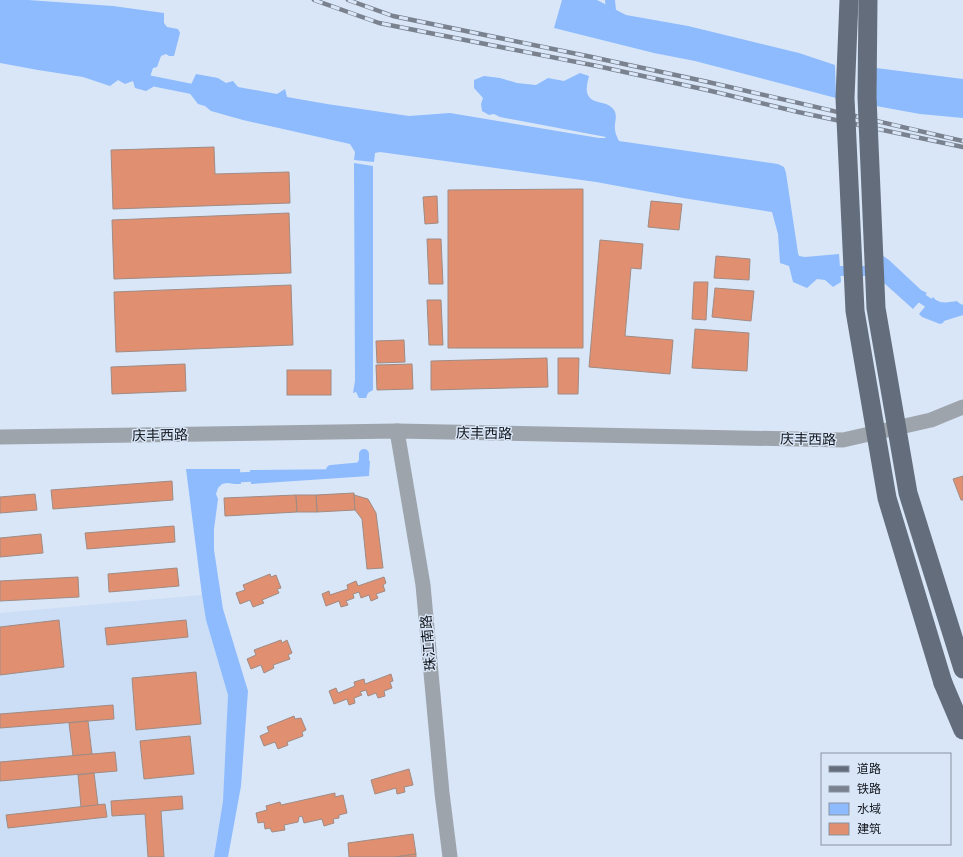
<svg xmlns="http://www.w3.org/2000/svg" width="963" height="857" viewBox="0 0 963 857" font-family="'DM Sans','Noto Sans SC',sans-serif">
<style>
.built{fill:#ccddf6}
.water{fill:#8dbbfe}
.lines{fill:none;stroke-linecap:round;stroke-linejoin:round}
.canal{stroke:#8dbbfe;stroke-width:10}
.building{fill:#e08f71;stroke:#a08b83}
.tertiary{stroke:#9ea4ab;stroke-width:15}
.primary{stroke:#646d7b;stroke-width:19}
.rail-casing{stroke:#79828e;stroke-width:4.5}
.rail{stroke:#d9e6f8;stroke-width:3;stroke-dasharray:9;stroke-linecap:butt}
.primary-bridge{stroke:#646d7b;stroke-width:19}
.labels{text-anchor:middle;stroke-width:3;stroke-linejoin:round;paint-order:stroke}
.street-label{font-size:14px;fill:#10141a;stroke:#d9e6f8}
</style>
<rect width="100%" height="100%" fill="#d9e6f8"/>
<!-- built -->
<path class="built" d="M202 595 206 620 228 695 223 801 214 857H0V613Z"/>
<!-- water -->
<g class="water">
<path d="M0 0H28L113 6 164 13V23L167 27 178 29 180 33 174 56H169L166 54 161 56 157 67 153 68 149 80 156 82 153 87 146 91 135 88 133 81 125 84 118 80 110 86 83 77 38 70 0 63Z"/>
<path d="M562 0H597L626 15 688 26 799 53 835 65 836 98 695 61 654 53 554 28Z"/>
<path d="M876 68 963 79V118L920 114 876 106Z"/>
<path d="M580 73 589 76C588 80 586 87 587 92 590 106 607 99 614 110 618 116 614 123 615 129 615 133 617 137 619 141L778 164 784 167 786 173 798 253 799 256 805 257 839 254 841 282 833 287 825 280 817 279 807 288 793 282 789 266 780 263 778 234 772 212 683 198 596 182 380 152 375 153 374 162 354 160 355 152 350 144 243 120 211 111 205 106 198 104 188 91 196 74 218 78 226 83 233 81 238 87 277 94 285 89 287 97 327 104 409 116 450 113 599 138H605L606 137 500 117 494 114 489 115 482 111 481 104 483 98 474 88V80L484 76 500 78 517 83 536 85 548 78 564 81Z"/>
<path d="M354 163 373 166V390L368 393 366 398H359L356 392 353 393 355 381Z"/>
<path d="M879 253 889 260 921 290 927 293 913 309 884 283Z"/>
<path d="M933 297C939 305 949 302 957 301L959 303 963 305V315L944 321 943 323 940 324 922 317 919 314Z"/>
<path d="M359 460 370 461 369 476 251 484 250 470 353 469Z"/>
<path d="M186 469H240L241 484H235L227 483 222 484 218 488 216 494 218 499 214 529V550L223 609 248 691 241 786 228 857H214L223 801 228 695 206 620 202 595Z"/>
</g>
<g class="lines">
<!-- canal -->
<g class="canal">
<path d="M610 0 612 21"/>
<path d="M137 78 202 91"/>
<path d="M827 271H877"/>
<path d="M912 292 944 313 963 310"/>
<path d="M331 470 364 467V454"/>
<path d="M228 478 264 476"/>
</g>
</g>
<!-- building -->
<g class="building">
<path d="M214 147 215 174 289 172 290 203 113 209 111 150Z"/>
<path d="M583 189V348H448V190Z"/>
<path d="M437 196 438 223 425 224 423 197Z"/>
<path d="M651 201 682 204 679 230 648 227Z"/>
<path d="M289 213 291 273 114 279 112 220Z"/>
<path d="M427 239H441L443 284H429Z"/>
<path d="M600 240 643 244 641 269 631 268 625 336 673 340 670 374 589 367Z"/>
<path d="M716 256 750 259 749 280 714 278Z"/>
<path d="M694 282H708L706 320 692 319Z"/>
<path d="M291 285 293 345 116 352 114 292Z"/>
<path d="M715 288 754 291 751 321 712 317Z"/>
<path d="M427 300H441L443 345H429Z"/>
<path d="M695 329 749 333 747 371 692 368Z"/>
<path d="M404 340 405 362 377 363 376 341Z"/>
<path d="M547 358 548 387 431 390V361Z"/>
<path d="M558 358H579L578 394H558Z"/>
<path d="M185 364 186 391 112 394 111 367Z"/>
<path d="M412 364 413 389 377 390 376 365Z"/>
<rect x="287" y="370" width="44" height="25"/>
<path d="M963 476V500H961L953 479Z"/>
<path d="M172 481 173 500 53 509 51 490Z"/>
<path d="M354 493 355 510 317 512 316 495Z"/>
<path d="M35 494 37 510 0 513V497Z"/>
<path d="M296 495 297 512 225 516 224 498Z"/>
<path d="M296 495H316L317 512H297Z"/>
<path d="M354 495 368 499 376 513 383 568 367 569 362 519 355 510Z"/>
<path d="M174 526 175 542 87 549 85 533Z"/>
<path d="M41 534 43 553 0 557V538Z"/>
<path d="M177 568 179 586 109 592 108 574Z"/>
<path d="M270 574 271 577 276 575 281 588 277 589 279 593 262 600 264 603 253 607 250 600 240 604 236 593 245 590 243 585Z"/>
<path d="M78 577 79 597 0 601V581Z"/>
<path d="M384 577 386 583 383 585 385 591 376 594 378 598 371 601 369 595 361 598 359 592 353 594 354 598 346 601 348 605 341 607 339 601 326 606 322 594 329 591 330 595 348 589 347 585 356 581 358 586Z"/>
<path d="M59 620 64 667 0 675V627Z"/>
<path d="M186 620 188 637 107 645 105 628Z"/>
<path d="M281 640 282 643 287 640 292 653 288 655 290 659 273 665 274 668 264 673 261 665 251 669 247 659 256 655 254 650Z"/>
<path d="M196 672 201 724 136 730 132 678Z"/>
<path d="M391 674 393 681 390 682 392 688 384 691 385 696 378 698 376 693 368 696 366 690 360 692 362 695 354 698 355 703 349 705 347 699 334 704 329 691 336 688 338 693 355 686 354 682 364 679 365 684Z"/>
<path d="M113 705 114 719 0 728V714Z"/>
<path d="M294 716 295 719 301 718 306 730 302 732 303 736 287 742 288 745 278 749 275 742 264 746 260 736 269 732 267 727Z"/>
<path d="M88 721 92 754 73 756 69 723Z"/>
<path d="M190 736 194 774 144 779 140 741Z"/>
<path d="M115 752 117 771 0 781V762Z"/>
<path d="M409 769 413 785 404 787 405 792 397 794 396 788 375 794 371 780Z"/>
<path d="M94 773 98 805 81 807 78 775Z"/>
<path d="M335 793V797L343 795 347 813 339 815V818L333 819 334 823 324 826 322 819 304 823 302 816 299 817 298 822 284 825 285 830 272 832 270 828 265 829 264 822 258 823 256 813 267 810 266 806 280 802 281 805Z"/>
<path d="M182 796 183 809 161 811 164 857H148L145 814 112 816 111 801Z"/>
<path d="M105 804 107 817 8 828 6 815Z"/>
<path d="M413 834 416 854 395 857H349L348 843Z"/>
<path d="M416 854V857H395Z"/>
</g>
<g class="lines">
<!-- tertiary -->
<g class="tertiary">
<path d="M397 431 423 585 442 793 450 857"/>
<path d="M0 437 397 431 843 440 931 420 963 407"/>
</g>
<!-- primary -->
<path class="primary" d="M943 683 963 730"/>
<defs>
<g id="rail">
<path d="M314 0 379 23 597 66 707 90 798 112 963 147"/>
<path d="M348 0 393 16 587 56 708 82 963 141"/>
</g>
</defs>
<!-- rail casing -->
<use href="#rail" class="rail-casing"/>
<!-- rail -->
<use href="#rail" class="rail"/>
<!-- primary-bridge -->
<g class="primary-bridge">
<path d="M849 0 845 98 855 311 887 498 943 683"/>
<path d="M868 0 867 97 876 308 908 493 963 669"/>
</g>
</g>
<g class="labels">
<!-- street labels -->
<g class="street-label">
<text transform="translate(484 433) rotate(1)" y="5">庆丰西路</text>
<text transform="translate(160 435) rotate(-1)" y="5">庆丰西路</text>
<text transform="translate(808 439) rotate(1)" y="5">庆丰西路</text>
<text transform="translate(428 643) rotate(-95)" y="5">珠江南路</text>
</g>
</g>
<!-- legend -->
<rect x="821" y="753" width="130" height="92" fill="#d9e6f8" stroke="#89929f"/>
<rect x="829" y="766" width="20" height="6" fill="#646d7b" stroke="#89929f"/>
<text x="857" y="773" font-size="12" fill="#10141a">道路</text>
<rect x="829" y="786" width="20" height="6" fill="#79828e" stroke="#89929f"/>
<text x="857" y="793" font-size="12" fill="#10141a">铁路</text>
<rect x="829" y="803" width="20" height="12" fill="#8dbbfe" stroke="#89929f"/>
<text x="857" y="813" font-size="12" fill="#10141a">水域</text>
<rect x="829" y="823" width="20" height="12" fill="#e08f71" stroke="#89929f"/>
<text x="857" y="833" font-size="12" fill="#10141a">建筑</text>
</svg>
